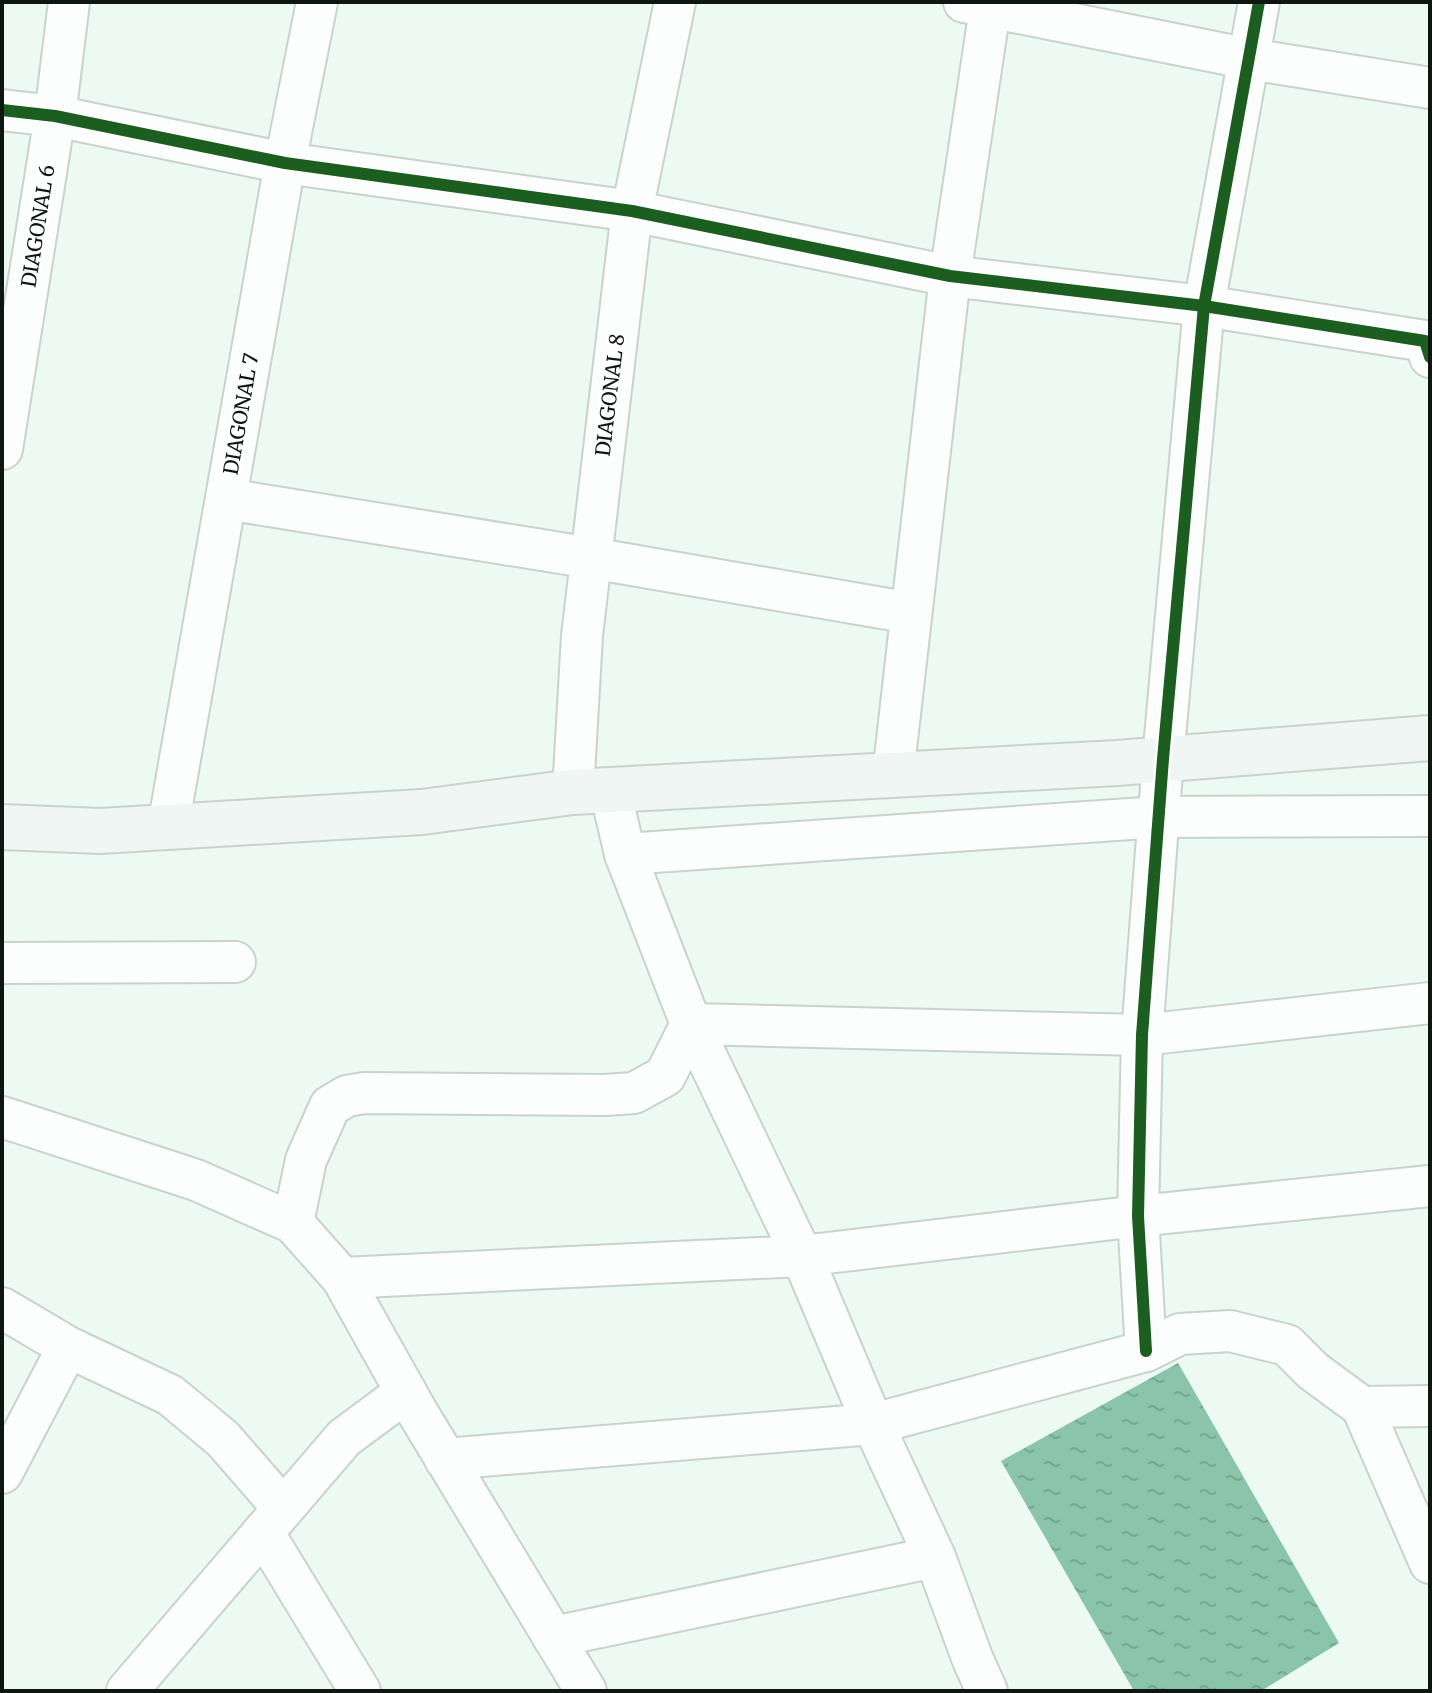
<svg xmlns="http://www.w3.org/2000/svg" width="1432" height="1693" viewBox="0 0 1432 1693" font-family="Merriweather,serif">
<style>
.water{fill:url(#water-ripples)}
.lines{fill:none;stroke-linecap:round;stroke-linejoin:round}
.street-casing{stroke:#c9d3ce;stroke-width:44}
.secondary-casing{stroke:#c9d3ce;stroke-width:48}
.street{stroke:#fcfefd;stroke-width:40}
.secondary{stroke:#f0f6f4;stroke-width:44}
.cycleway-casing{stroke:#fff;stroke-width:17}
.cycleway{stroke:#1b5e20;stroke-width:12}
.labels{text-anchor:middle;stroke-width:6;stroke-linejoin:round;paint-order:stroke}
.street-label{font-size:20px;fill:#0e1612;stroke:#fff}
</style>
<defs>
<pattern id="water-ripples" width="26" height="14" patternUnits="userSpaceOnUse" patternTransform="scale(2)"><rect width="26" height="14" fill="#8ac4aa"/><path d="M2 4q2-2 4 0t4 0M15 11q2-2 4 0t4 0" fill="none" stroke="#76a891"/></pattern>
</defs>
<rect width="100%" height="100%" fill="#edf9f3"/>
<!-- water -->
<path class="water" d="M1178 1363 1339 1643 1261 1691H1134L1001 1461Z"/>
<g class="lines">
<defs>
<g id="street">
<path d="M964 2 1250 59 1430 88"/>
<path d="M2 110 55 116 285 163 632 211 950 276 1204 306 1425 341 1430 357"/>
<path d="M2 449 55 116 69 2"/>
<path d="M226 499 591 558 911 613"/>
<path d="M893 775 950 276 991 2"/>
<path d="M610 790 625 854 691 1024 802 1256 873 1424 935 1557 973 1660 987 1691"/>
<path d="M573 792 582 636 632 211 675 2"/>
<path d="M168 827 285 163 317 2"/>
<path d="M625 854 1159 817 1430 816"/>
<path d="M2 963 235 962"/>
<path d="M2 1117 196 1180 293 1223 342 1278 416 1410 586 1691"/>
<path d="M293 1223 306 1160 330 1106 347 1096 364 1093 605 1095 634 1093 665 1076 691 1024 1142 1035 1430 1003"/>
<path d="M342 1278 802 1256 1138 1216 1430 1186"/>
<path d="M2 1308 68 1347 170 1395 223 1439 283 1508"/>
<path d="M1146 1351 1138 1216 1142 1035 1163 759 1204 306 1259 2"/>
<path d="M1362 1407 1430 1563"/>
<path d="M445 1459 873 1424 1146 1351 1180 1334 1230 1331 1287 1345 1313 1371 1362 1407 1430 1406"/>
<path d="M2 1473 68 1347"/>
<path d="M263 1532 360 1691"/>
<path d="M553 1637 935 1557"/>
<path d="M127 1691 344 1438 406 1392"/>
</g>
<path id="secondary" d="M2 827 100 831 422 812 573 792 1117 763 1430 738"/>
</defs>
<!-- street casing -->
<use href="#street" class="street-casing"/>
<!-- secondary casing -->
<use href="#secondary" class="secondary-casing"/>
<!-- street -->
<use href="#street" class="street"/>
<!-- secondary -->
<use href="#secondary" class="secondary"/>
<defs>
<g id="cycleway">
<path d="M2 110 55 116 285 163 632 211 950 276 1204 306 1425 341 1430 357"/>
<path d="M1146 1351 1138 1216 1142 1035 1163 759 1204 306 1259 2"/>
</g>
</defs>
<!-- cycleway casing -->
<use href="#cycleway" class="cycleway-casing"/>
<!-- cycleway -->
<use href="#cycleway" class="cycleway"/>
</g>
<g class="labels">
<!-- street labels -->
<g class="street-label">
<text transform="translate(38 226) rotate(-81)" y="7">DIAGONAL 6</text>
<text transform="translate(610 395) rotate(-83)" y="7">DIAGONAL 8</text>
<text transform="translate(241 414) rotate(-80)" y="7">DIAGONAL 7</text>
</g>
</g>
<!-- border -->
<rect width="1432" height="1693" fill="none" stroke="#0e1612" stroke-width="8"/>
</svg>
